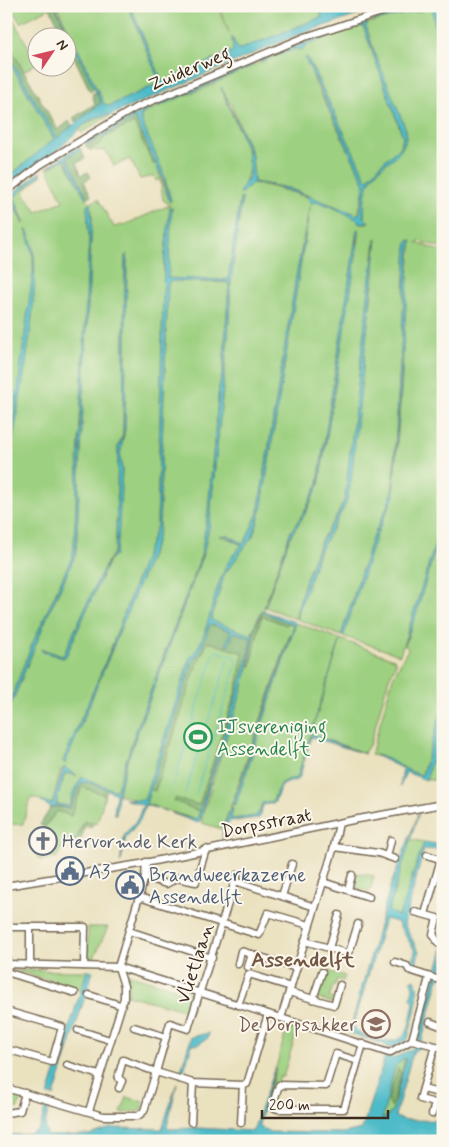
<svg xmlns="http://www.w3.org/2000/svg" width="449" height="1147" viewBox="0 0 449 1147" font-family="Mynerve,sans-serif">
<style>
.green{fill:#9dd080;stroke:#6c7d4f;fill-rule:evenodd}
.forest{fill:#7eb26e;stroke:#5c6e46}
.water{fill:#4ebbc8;stroke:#447273;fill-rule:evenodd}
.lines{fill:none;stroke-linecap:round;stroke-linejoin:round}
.stream{stroke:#4ebbc8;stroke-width:1}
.minor-casing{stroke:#786a56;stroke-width:9}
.minor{stroke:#fff;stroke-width:6}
.labels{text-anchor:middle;stroke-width:4;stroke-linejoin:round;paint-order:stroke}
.street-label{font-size:19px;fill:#3b2a1e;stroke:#fbf7ec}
.leisure-label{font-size:19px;fill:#27864d;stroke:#fbf7ec;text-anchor:start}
.worship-label{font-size:19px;fill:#5b616d;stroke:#fbf7ec;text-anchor:start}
.service-label{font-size:19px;fill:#4e5e75;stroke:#fbf7ec;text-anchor:start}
.education-label{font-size:19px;fill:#785e54;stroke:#fbf7ec;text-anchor:end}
.quarter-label{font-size:21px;font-weight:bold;fill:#735744;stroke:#fbf7ec}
</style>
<rect width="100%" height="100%" fill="#fbf7ec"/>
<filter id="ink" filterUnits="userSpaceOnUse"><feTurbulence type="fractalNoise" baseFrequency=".02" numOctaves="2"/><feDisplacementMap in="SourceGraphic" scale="10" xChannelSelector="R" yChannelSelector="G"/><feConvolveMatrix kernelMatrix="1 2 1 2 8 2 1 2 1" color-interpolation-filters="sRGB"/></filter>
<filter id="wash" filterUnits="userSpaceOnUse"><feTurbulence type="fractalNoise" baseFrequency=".0096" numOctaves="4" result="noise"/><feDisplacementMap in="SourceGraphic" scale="20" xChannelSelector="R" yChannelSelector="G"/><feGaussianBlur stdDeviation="1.12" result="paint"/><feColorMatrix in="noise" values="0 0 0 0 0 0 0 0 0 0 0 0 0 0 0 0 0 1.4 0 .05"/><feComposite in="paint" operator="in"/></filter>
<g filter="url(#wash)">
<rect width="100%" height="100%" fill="#eae1bf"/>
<!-- green -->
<g class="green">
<path d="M6 6 37 63 23 72 6 40Z"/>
<path d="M11 6H49L50 8 20 23Z"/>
<path d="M57 6H128L158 78 160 76 130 6H217L229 33 219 6H318L322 17 241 49 237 48 232 37 234 51 164 81 161 80 157 84 109 106 104 104Z"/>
<path d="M438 6H443V85Z"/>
<path d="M430 7 433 8C447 85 443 170 443 248L419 241 417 243 443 252V522L400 655 342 636 375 538 393 498 402 380 405 306 412 240H410L407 244 393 487 388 505 371 541 341 636 265 607 251 638 210 624 224 575 253 536 261 511 310 206 296 277 258 513 245 542 242 543 228 535 222 536 242 545C235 553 228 561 224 571 212 594 209 641 190 658L144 800 143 802 118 794 127 761 204 551 209 527 228 337 231 280 242 199H240L228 280 168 279 170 207 164 264 157 525 110 651 64 761 65 763 155 545 159 529 168 283 171 281 229 283 223 371 219 387 208 512 201 556 136 730 116 791 82 777 74 790 69 806 56 804 65 773 76 774 61 770 52 804 34 798 30 799 23 824 6 825V717L47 617 76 554 92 218V211L87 205 89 238 74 547 72 557 31 647 6 711V202L12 201 22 223H25L14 197 41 174 42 175 23 192 37 212 63 201 48 169 64 159 85 197 91 203 98 199 114 227 126 224 170 205 163 200 160 179 156 181 154 176 140 179 130 159 114 166 106 151 89 150 85 146 90 148 100 144 105 137 134 123 153 164H156L169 201H171C166 172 142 141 141 115 164 101 192 95 217 82 260 60 316 39 363 26L403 137 401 147 384 161 367 180 307 57 315 82 365 184 358 215 288 188 254 182 252 155 231 104 221 88C230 111 248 137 249 162 250 173 244 181 244 189L252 183C270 185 353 208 360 223H368L364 217C364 204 365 185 373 175 387 159 408 154 406 130L381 71 366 26 368 23ZM357 230 360 232 319 485 306 512 290 537 264 607 290 533 306 509 318 483ZM375 239 374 275 346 504 319 552 296 619C297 602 313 557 321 541 329 526 340 514 345 497ZM127 254 125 428 120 455 122 470 115 555 109 560 66 656 63 658 42 649 63 656 109 558 114 552 116 541 118 447 123 435 125 256Z"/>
<path d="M6 56 54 139 6 179Z"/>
<path d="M111 115 81 133 79 128 101 116Z"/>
<path d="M443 526V706L422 775 415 774 385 758 371 755 393 677 408 649 405 646Z"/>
<path d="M263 616 286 625 289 623 295 626 297 623 394 659 396 664 389 678 370 744 364 753 311 734 299 779 287 781 282 784 274 803 263 805 260 817 236 821 230 818 233 809 231 808 290 634 229 811 222 829 202 823V816L249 665 251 666 260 621Z"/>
<path d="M208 641 249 655 197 820 146 804 150 789 155 791 196 667Z"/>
<path d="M443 717V774L438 780H426Z"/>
<path d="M82 787 105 795 97 824 84 821 76 839H67L56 858 40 860 33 849 35 841 44 851 52 843 41 832 57 811 71 816Z"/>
<path d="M410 839 424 842 399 916 388 912Z"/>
<path d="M355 873 374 876 370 892 351 886Z"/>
<path d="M88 927H108L92 962 88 961Z"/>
<path d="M14 970 87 971 82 989Z"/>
<path d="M324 970 345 976 343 981 337 979 335 986H333L329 997 333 999V1003L316 998Z"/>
<path d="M124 973 195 994 191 1012 127 995 129 989Z"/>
<path d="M288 1024 298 1027 283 1077 279 1076 268 1107H265Z"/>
<path d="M405 1058 392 1112 382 1120 395 1067 398 1062Z"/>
<path d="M6 1090 21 1095 18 1108 6 1111Z"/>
<path d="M127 1097 144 1102 140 1111 121 1113Z"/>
</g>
<!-- forest -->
<g class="forest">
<path d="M49 6H55L95 89 90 91 68 44V38L64 37Z"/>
<path d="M6 40 58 130 69 121 72 125 60 137 57 138 6 51Z"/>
<path d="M96 92 101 103 75 122 73 118 95 104 92 94Z"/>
<path d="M135 118 156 164H153L134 123 105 137 100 144 90 148 85 146Z"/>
<path d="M81 149 85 159 77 163 81 175 88 172 91 177 84 181 91 196 87 197 67 157Z"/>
<path d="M263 612 289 623 286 625 263 616 260 621 251 666 249 665 255 627Z"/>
<path d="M210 624 231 631 226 645 228 646 234 632 251 638 249 655 201 812 174 801 175 798 199 805 237 687 243 653 208 642 196 667 155 791 150 789 193 660 200 652Z"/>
<path d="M89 782 107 789 105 795 82 787 71 816 57 811 44 827 40 825 51 807 70 808 81 783Z"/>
<path d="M84 821 93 823 91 828 85 826 79 846 63 843 69 838 76 839Z"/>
<path d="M398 1068 401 1074 391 1107 388 1100Z"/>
</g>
<!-- water -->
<g class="water">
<path d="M55 6 78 49 104 104 109 106 157 84 159 80 164 81 233 51 232 37 237 48 241 49 322 17 318 6H320L326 14 354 6H386L299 34 111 115C89 114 78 132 63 145 46 160 24 172 6 187V179L54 139 6 56V51L57 138 101 103Z"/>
<path d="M128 6H130L160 76 158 78Z"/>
<path d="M413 6H438L443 82V135L433 8 373 21 375 18Z"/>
<path d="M364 21H368L366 26 372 46 406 130C408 155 387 158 374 175 365 185 364 204 364 217L369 222 359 223 358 220C345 214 324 200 311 203L307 196 273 186 252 183 242 193H239L249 176 248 152 221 87 252 155 254 182 288 188 358 215 360 213 365 184 305 58 307 57 367 180 384 161 401 147 403 137 363 26 346 29Z"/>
<path d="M342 29V32L306 45 303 50 296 49 260 62 261 59Z"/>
<path d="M254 63 252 66 157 107 159 103Z"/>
<path d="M150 107 151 109 141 115V120L162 169 171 201H169L163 179 135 118 88 144 84 143Z"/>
<path d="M77 147 81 149 67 157 87 197H85L65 159 46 168Z"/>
<path d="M40 172 41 174 14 197 24 224 12 201 6 202V198Z"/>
<path d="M242 198 231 280 228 337 209 527 204 551 127 761 118 794 116 814H114L116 794 89 782 81 783 69 808 56 806 52 808 41 802 42 801 52 804 64 767 77 776 65 773 56 804 69 806 74 790 82 777 116 791 136 730 201 556 208 512 219 387 223 371 229 283 227 282 171 281 168 283 159 529 155 545 65 764 63 761 110 651 157 525 164 264 170 207H172L168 278 228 280 240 199Z"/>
<path d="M90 203 92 218 76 554 47 617 6 717V711L31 647 72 557 74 547 89 238 87 205Z"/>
<path d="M310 206 261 511 253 536 224 575 211 620 251 635 262 610 295 622V626L236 804 233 805 294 625 263 612C251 622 253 648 249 663 237 716 212 767 200 821L198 823 171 813 197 820 249 655 251 638 234 632 228 646 226 645 231 631 210 624 200 652 193 660 148 797 146 804 166 811 145 805 140 820 126 837 121 862 120 863 124 836 138 818 143 805 124 799 144 800 190 658C208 641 212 594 224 571 228 561 235 553 242 545L226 536H220L228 535 242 543 245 542 258 513 296 277Z"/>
<path d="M26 229C48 257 22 384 16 422 11 447 10 473 6 498V480L33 271V256Z"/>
<path d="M359 229 354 270 319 485 306 512 290 537 265 607 290 533 306 509 318 483 357 230Z"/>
<path d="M377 238 351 481 346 504 319 552 296 619C296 605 314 556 321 542 329 526 340 515 345 497L371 270Z"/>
<path d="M410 240 412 242 410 248 393 498 375 538 344 635 341 636 371 541 388 505 393 487 407 244Z"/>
<path d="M127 254 125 428 120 455 122 470 118 543 115 555 109 560 66 656 63 658 43 652 41 649 63 656 100 575 114 552 116 541 118 447 123 435 125 256Z"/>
<path d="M443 522 415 618 403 647 437 537Z"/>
<path d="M340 641 311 734 365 754 311 737 299 779C279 786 283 782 274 803L263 805 259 818 229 821 222 839 223 829 231 808H233L231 819 256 816 260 810 262 803 273 801C279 784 280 781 297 778Z"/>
<path d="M443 706V717L426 780 406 772 400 787 403 769 375 755C393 758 405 772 422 775Z"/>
<path d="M419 812 388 911 399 916 424 842 443 845V850L424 849 404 924 419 952 416 964 412 965 415 951 397 922 385 919 353 1027C361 1037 392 1048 403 1036 411 1028 411 1013 414 1003L411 998 413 987 411 981 415 979C422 997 412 1020 408 1039L389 1049 384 1044 349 1033 390 887Z"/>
<path d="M443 948V963L420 1047 413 1052 395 1116C402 1123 430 1118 443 1122V1139L6 1141V1135C44 1134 37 1135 47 1102L50 1104C48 1114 42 1127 48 1136L90 1135 111 1128 162 1129 177 1083 167 1127 169 1129 197 1128 253 1131 275 1067 258 1128 260 1127 270 1132 343 1133 362 1129 386 1054 392 1059 412 1049 418 1040ZM404 1058 406 1059 392 1112 382 1120 395 1067Z"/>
<path d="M87 971H93L54 1096 48 1095Z"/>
<path d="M209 1033 208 1038 197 1045 192 1044 182 1077H179L191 1037Z"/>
</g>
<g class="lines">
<!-- stream -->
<g class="stream">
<path d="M215 651 225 654"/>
<path d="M229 655 239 660"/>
<path d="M172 788 214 654"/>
<path d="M185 794 228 659"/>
<path d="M196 794 237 662"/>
</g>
</g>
</g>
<g filter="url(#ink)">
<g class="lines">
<defs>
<g id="minor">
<path d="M6 192 40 165 135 108 305 37 400 6"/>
<path d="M334 847 378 853 395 859"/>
<path d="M427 855 443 860"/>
<path d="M387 856 391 840"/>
<path d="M145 877 166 884 177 878 196 882 206 849"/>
<path d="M235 881 315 907"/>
<path d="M323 882 369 897"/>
<path d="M6 886 140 864 353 820 443 804"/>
<path d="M348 890 352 875"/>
<path d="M282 896 292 864"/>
<path d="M139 897 259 935 268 913 309 925"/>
<path d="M415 912 437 918 433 934 439 944"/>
<path d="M425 914 441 859"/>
<path d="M6 927H85L84 966"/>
<path d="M129 931 212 958"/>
<path d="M305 941 346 953 350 950 358 924"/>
<path d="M6 944 7 967"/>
<path d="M329 948 339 915"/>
<path d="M395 962 407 966 409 970 443 981"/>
<path d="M6 964 118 967 281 1018 334 847 339 823"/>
<path d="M238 964 241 951 296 968"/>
<path d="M30 965V927"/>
<path d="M248 967 252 954"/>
<path d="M6 972 75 993"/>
<path d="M289 992 334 1005 340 985"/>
<path d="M89 995 120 1005"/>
<path d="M313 999 322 972"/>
<path d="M238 1005 249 974 291 987"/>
<path d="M6 1011 62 1027 52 1062 6 1049"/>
<path d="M281 1018 389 1053 412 1040 429 978"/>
<path d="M430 1022 443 1027"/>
<path d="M134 1027 166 1037"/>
<path d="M78 1030 110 1040"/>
<path d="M412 1040 443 1048"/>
<path d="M358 1061 336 1054 326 1086 279 1085 272 1107 278 1109H344L363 1044"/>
<path d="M67 1065 99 1075"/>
<path d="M6 1088 103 1116H138L144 1111 156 1072 193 1083 243 1085"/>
<path d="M119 1088 122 1081 118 1078 123 1060 156 1072 170 1023 188 1029 237 875"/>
<path d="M423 1089 435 1092"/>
<path d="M89 1111 124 998V986L118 967 145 877 146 862"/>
<path d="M6 1113 20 1111 25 1093"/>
<path d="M432 1114 435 1103 420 1099 435 1046"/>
<path d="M191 1122 193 1083"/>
<path d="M241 1123 243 1085 247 1084 268 1014"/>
</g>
</defs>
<!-- minor casing -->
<use href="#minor" class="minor-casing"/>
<!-- minor -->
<use href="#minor" class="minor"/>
</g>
</g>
<!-- icons -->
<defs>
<symbol id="stadium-ring" viewBox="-11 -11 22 22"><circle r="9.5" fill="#fbf7ec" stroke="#2e9e5b" stroke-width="1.5"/><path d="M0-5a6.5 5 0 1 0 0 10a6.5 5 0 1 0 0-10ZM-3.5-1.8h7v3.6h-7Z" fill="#2e9e5b"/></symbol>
<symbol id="church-ring" viewBox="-11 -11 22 22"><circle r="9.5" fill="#fbf7ec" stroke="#6b7280" stroke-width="1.5"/><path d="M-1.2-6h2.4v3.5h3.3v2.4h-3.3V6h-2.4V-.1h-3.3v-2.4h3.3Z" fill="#6b7280"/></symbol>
<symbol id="civic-ring" viewBox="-11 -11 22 22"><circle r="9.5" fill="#fbf7ec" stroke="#5c6f8a" stroke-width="1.5"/><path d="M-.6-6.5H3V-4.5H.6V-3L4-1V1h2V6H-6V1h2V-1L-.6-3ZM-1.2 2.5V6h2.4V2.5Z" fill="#5c6f8a"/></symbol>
<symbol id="school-ring" viewBox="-11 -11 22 22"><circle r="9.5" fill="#fbf7ec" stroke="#8d6e63" stroke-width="1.5"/><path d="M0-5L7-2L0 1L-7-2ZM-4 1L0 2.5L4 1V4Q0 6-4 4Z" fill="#8d6e63"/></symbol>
</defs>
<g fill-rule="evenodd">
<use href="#stadium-ring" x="182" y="721" width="32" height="32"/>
<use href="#church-ring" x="27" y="825" width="32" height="32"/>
<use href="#civic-ring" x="54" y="855" width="32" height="32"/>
<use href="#civic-ring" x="114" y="869" width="32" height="32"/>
<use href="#school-ring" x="360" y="1008" width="32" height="32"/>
</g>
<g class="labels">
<!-- street labels -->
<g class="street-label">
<text transform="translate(189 68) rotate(-23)" y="7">Zuiderweg</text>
<text transform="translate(266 822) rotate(-11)" y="7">Dorpsstraat</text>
<text transform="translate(194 963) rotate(-72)" y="7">Vlietlaan</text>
</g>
<!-- leisure labels -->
<g class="leisure-label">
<text x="217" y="733">IJsvereniging<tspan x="217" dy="22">Assendelft</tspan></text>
</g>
<!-- worship labels -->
<g class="worship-label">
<text x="62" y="848">Hervormde Kerk</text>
</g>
<!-- service labels -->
<g class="service-label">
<text x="89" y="878">A3</text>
<text x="149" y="881">Brandweerkazerne<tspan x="149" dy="22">Assendelft</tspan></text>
</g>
<!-- education labels -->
<g class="education-label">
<text x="357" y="1031">De Dorpsakker</text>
</g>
<!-- quarter labels -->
<g class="quarter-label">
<text x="303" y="966">Assendelft</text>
</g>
</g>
<!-- margin -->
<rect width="449" height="1147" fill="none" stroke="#fbf7ec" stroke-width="25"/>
<!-- north arrow -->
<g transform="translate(52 52) rotate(55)"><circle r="24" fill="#fbf7ec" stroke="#aea59a"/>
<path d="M0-4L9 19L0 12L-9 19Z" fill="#d1495b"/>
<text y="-8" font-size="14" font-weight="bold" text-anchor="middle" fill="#3b2a1e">N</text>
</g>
<!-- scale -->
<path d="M262 1110v8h126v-8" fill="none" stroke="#3b2a1e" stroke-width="2.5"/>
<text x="269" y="1110" font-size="15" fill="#3b2a1e" stroke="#fbf7ec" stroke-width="4" paint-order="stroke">200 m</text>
</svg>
